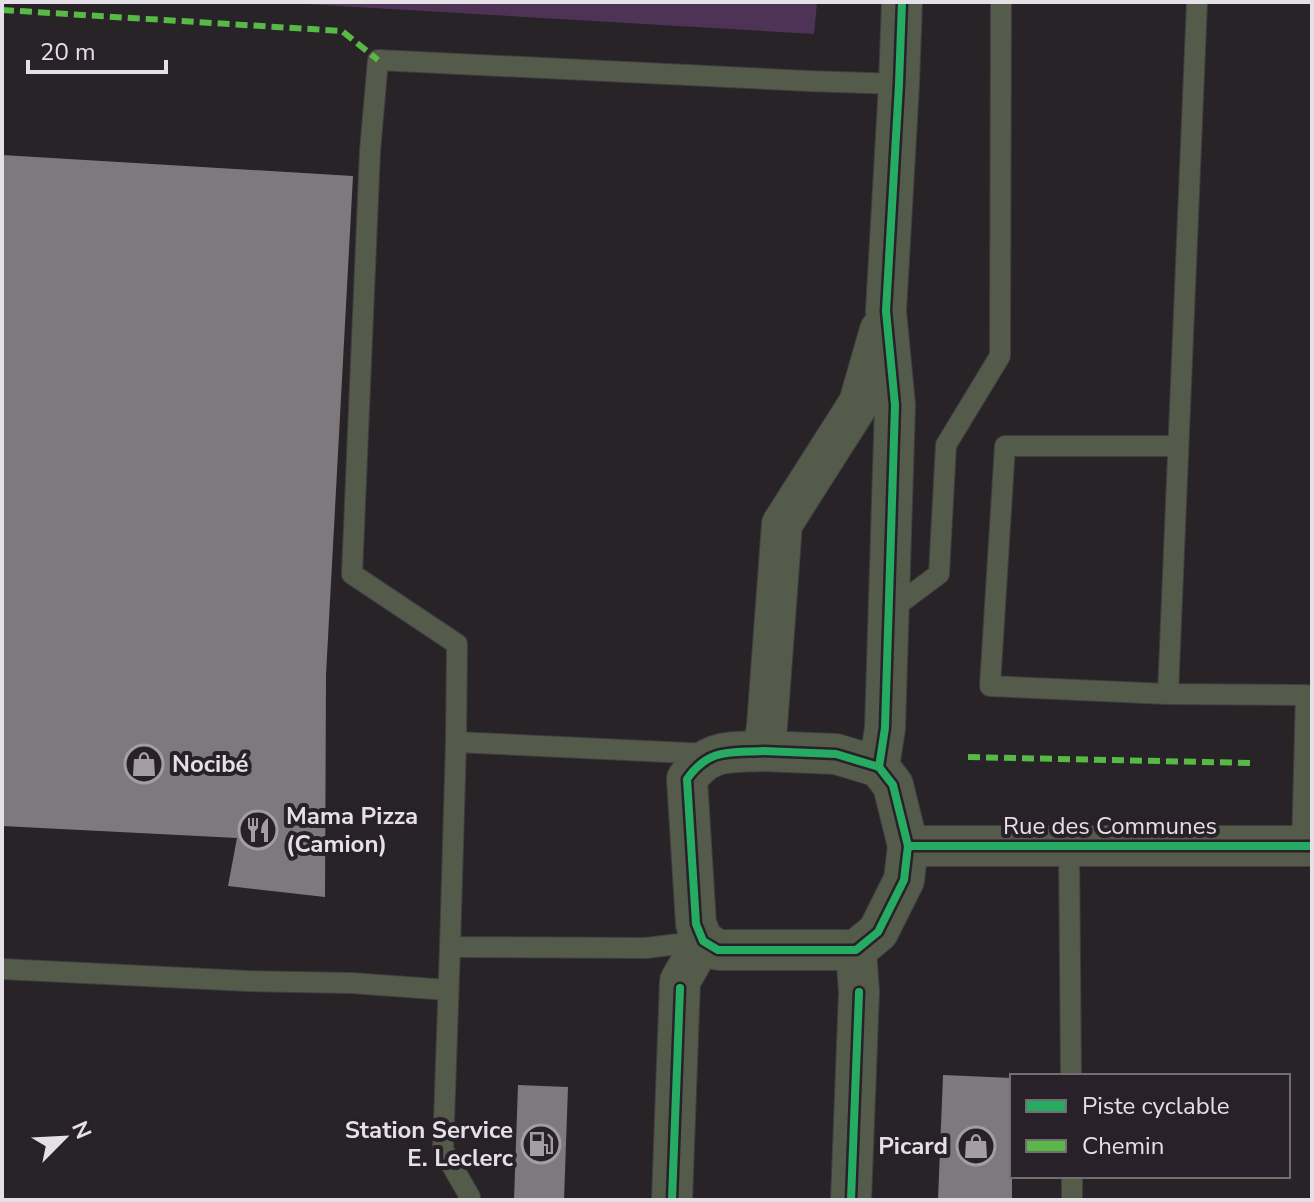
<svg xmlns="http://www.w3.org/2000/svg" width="1314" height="1202" viewBox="0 0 1314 1202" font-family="'Nunito Sans',sans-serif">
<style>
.green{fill:#4f3356}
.building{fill:#7d7a7e}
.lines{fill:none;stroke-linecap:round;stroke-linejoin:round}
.lane-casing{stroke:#413e41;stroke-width:22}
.street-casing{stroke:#413e41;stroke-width:42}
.lane{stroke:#555b4b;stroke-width:20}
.street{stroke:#555b4b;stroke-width:40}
.quiet{stroke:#58b947;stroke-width:6;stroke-dasharray:12 6;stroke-linecap:butt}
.cycleway-casing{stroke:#282129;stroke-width:13}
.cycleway{stroke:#26ab63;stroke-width:8}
.labels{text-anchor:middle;stroke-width:8;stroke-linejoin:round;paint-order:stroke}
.poi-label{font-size:24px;font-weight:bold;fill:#e4e0e5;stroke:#282129;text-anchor:start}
.street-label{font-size:24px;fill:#e4e0e5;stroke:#282129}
</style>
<rect width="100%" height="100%" fill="#272327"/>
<!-- green -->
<path class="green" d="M271 2H817L814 34Z"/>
<!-- building -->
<g class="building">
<path d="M2 155 353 176 326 675 325 897 228 886 237 838 2 826Z"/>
<path d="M943 1075 1012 1078V1200H938Z"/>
<path d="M518 1085 568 1087 564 1200H514Z"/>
</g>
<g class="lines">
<defs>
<g id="lane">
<path d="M1197 2 1168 694 1306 695 1302 846"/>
<path d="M888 612 939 574 946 445 1000 356 1001 2"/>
<path d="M1168 694 990 686 1005 446H1178"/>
<path d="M456 742 457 644 352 574 370 151 378 60 808 81 899 84"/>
<path d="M1069 847 1071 1076"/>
<path d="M703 941 646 948 450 947 456 742 710 754"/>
<path d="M450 947 443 1150 470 1197V1200"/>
<path d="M2 969 247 981 351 983 448 990"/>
<path d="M1072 1176V1200"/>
</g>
<g id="street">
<path d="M763 751 836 754 879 767 893 785 908 846 904 880 878 932 856 950H718L703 941 696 924 687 779C709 748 729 753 763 751Z"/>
<path d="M763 751 767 726 782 524 859 403 880 330"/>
<path d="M879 767 885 728 895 405 886 311 899 84 902 2"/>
<path d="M908 846H1312"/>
<path d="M672 1200 680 981 703 941"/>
<path d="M851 1200 859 992 856 950"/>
</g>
</defs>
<!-- lane casing -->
<use href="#lane" class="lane-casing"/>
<!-- street casing -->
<use href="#street" class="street-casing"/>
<!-- lane -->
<use href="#lane" class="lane"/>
<!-- street -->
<use href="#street" class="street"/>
<!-- quiet -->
<g class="quiet">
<path d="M2 10 342 31 378 60"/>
<path d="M968 757 1250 763"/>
</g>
<defs>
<g id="cycleway">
<path d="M763 751 836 754 879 767 893 785 908 846 904 880 878 932 856 950H718L703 941 696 924 687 779C709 748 729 753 763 751Z"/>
<path d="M879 767 885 728 895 405 886 311 899 84 902 2"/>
<path d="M908 846H1312"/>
<path d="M672 1200 680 988"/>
<path d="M851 1200 859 992"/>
</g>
</defs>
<!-- cycleway casing -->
<use href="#cycleway" class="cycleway-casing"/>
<!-- cycleway -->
<use href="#cycleway" class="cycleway"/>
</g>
<!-- icons -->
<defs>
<symbol id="shop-ring" viewBox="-11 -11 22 22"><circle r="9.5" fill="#282129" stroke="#a29ea2" stroke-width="1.5"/><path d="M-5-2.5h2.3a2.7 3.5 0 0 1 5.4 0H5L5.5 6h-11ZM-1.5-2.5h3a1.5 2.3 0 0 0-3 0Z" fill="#a29ea2"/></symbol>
<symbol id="restaurant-ring" viewBox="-11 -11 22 22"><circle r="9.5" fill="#282129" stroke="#a29ea2" stroke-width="1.5"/><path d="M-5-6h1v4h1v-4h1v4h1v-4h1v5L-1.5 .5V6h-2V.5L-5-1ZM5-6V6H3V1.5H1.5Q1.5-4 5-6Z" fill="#a29ea2"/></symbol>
<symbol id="fuel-ring" viewBox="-11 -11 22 22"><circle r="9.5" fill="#282129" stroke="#a29ea2" stroke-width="1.5"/><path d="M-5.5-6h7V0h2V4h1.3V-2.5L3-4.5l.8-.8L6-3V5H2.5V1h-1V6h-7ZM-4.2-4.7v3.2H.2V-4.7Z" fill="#a29ea2"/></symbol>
</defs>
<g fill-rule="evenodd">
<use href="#shop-ring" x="122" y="742" width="44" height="44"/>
<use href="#restaurant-ring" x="236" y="808" width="44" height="44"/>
<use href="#fuel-ring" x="519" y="1122" width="44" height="44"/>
<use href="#shop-ring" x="954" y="1124" width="44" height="44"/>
</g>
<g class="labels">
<!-- poi labels -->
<g class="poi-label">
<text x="172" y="772">Nocibé</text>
<text x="286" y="824">Mama Pizza<tspan x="286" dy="28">(Camion)</tspan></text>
<text x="513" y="1138" text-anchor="end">Station Service<tspan x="513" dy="28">E. Leclerc</tspan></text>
<text x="948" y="1154" text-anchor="end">Picard</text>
</g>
<!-- street labels -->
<g class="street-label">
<text x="1110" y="834">Rue des Communes</text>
</g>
</g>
<!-- border -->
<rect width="1314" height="1202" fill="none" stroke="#e4e0e5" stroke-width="8"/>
<!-- legend -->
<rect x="1010" y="1074" width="280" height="104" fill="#282129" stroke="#736d74" stroke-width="2"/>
<rect x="1026" y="1100" width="40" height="12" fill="#26ab63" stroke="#736d74" stroke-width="2"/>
<text x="1082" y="1114" font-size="24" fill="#e4e0e5">Piste cyclable</text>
<rect x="1026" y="1140" width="40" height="12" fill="#58b947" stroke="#736d74" stroke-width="2"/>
<text x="1082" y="1154" font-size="24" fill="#e4e0e5">Chemin</text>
<!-- north arrow -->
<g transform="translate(64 1138) rotate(66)" stroke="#282129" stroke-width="6" paint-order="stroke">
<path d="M0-6L14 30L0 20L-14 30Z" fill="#e4e0e5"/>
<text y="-12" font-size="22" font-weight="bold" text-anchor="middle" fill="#e4e0e5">N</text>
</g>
<!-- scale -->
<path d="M28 60v12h138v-12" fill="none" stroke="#e4e0e5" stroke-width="4"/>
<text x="40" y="60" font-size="24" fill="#e4e0e5" stroke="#282129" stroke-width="6" paint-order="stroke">20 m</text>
</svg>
